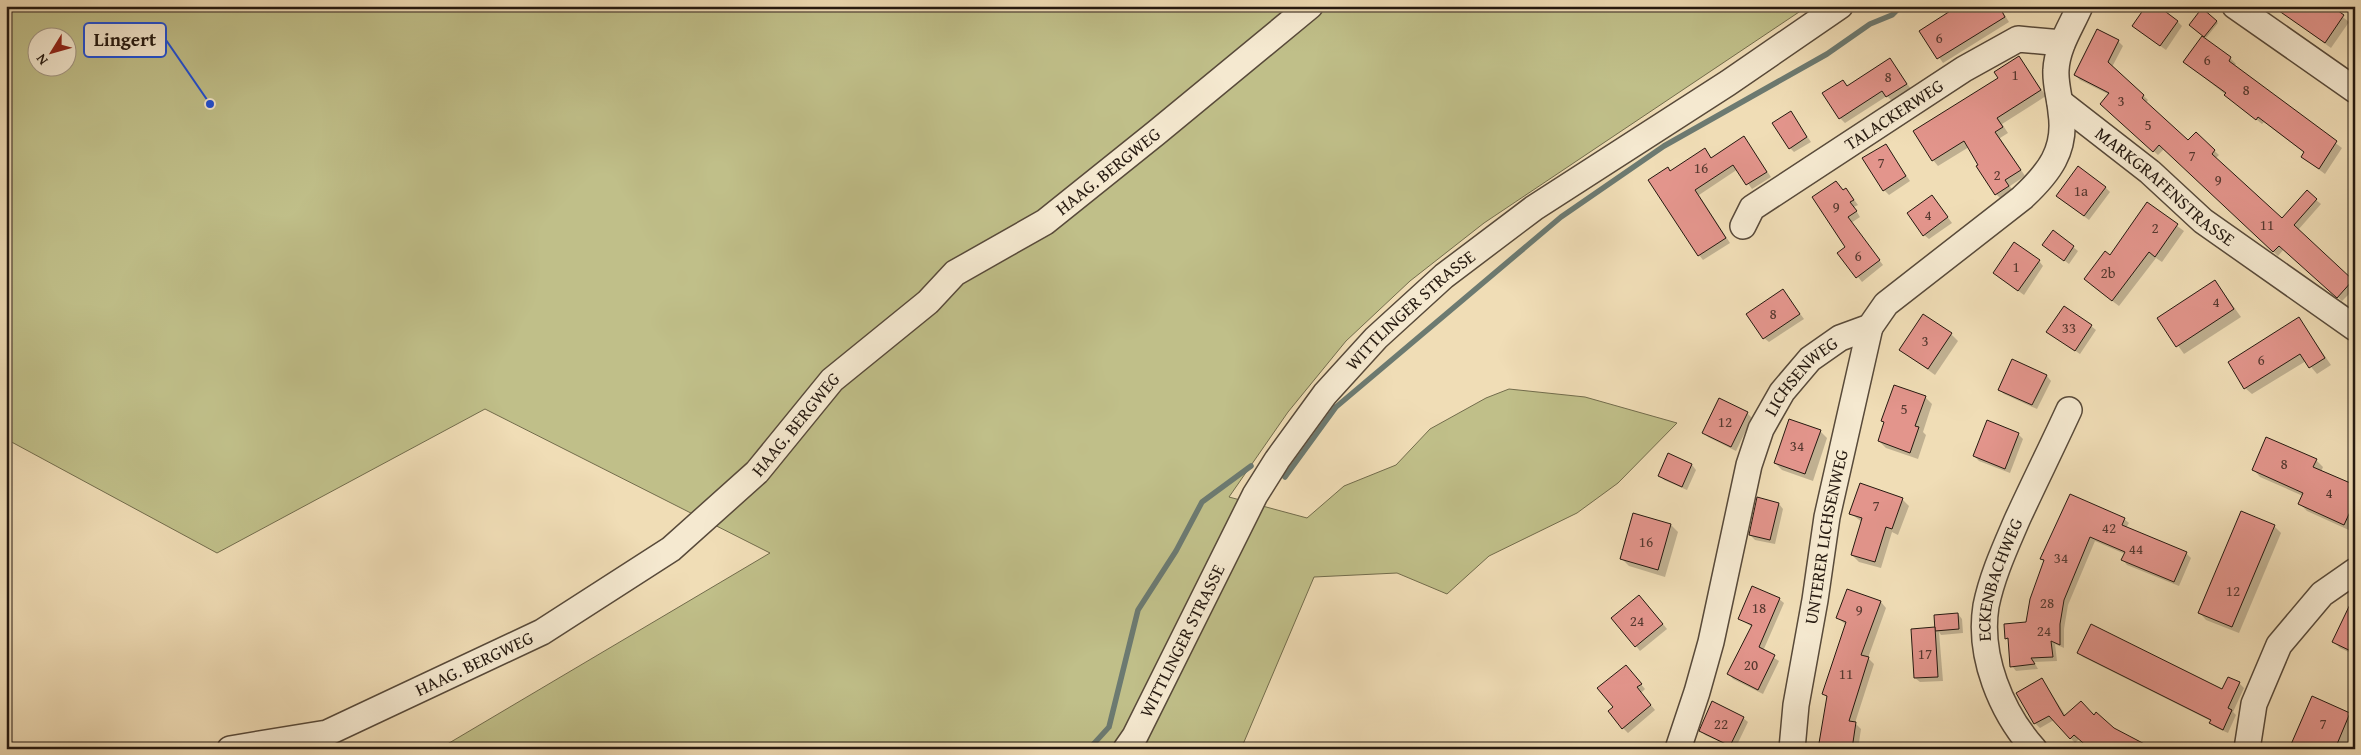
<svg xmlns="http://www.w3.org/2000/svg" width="2361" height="755" viewBox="0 0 2361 755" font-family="'Gentium Book Plus',serif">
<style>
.green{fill:#c0bf89;stroke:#726c4c;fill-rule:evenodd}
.shadow{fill:#0003}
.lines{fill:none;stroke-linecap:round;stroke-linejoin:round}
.stream{stroke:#6c7a71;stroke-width:5.5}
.building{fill:#e3958c;stroke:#251910}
.minor-casing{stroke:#584a3a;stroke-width:28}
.minor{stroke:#f5e9d0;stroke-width:25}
.labels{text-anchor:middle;stroke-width:4.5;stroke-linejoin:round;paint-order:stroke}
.number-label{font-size:15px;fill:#54382f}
.street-label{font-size:18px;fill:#251910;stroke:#f5e9d0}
.leader{fill:none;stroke:#1d4ed8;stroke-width:2}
.callout-dot{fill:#1d4ed8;stroke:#f5e9d0;stroke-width:2}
.callout{fill:#f5e9d0;stroke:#1d4ed8;stroke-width:2}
.callout-label{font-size:19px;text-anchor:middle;font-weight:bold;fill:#251910}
</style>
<rect width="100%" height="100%" fill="#f0ddb6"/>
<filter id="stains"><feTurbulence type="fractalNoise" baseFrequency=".004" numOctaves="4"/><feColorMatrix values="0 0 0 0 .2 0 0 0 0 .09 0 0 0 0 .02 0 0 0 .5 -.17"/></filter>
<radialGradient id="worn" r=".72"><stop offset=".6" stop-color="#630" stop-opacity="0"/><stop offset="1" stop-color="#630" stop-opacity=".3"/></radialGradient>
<!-- green -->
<path class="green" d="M6 6H1808L1484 223 1410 281 1346 341 1288 412 1229 497 1307 518 1344 486 1396 465 1430 429 1486 398 1509 389 1585 397 1677 423 1618 483 1577 513 1489 556 1447 594 1397 573 1314 577 1241 749H439L770 553 485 409 217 553 6 439ZM38 38H68V68H38Z"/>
<!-- shadow -->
<g class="shadow">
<path d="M1960 6H1999L2009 22 1943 63 1921 31Z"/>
<path d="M2329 6 2349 22 2331 48 2278 9Z"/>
<path d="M2177 21 2182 26 2166 50 2138 30Z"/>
<path d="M2216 21 2218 23 2206 38 2192 27Z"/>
<path d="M2118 41 2123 46 2112 67 2148 100 2146 103 2189 141 2196 134 2219 155 2215 159 2282 220 2316 200 2321 204 2298 230 2355 284V288L2342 301 2284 249 2278 256 2164 149 2158 155 2106 108 2110 95 2080 80 2075 75Z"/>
<path d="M2355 54V72L2348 65Z"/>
<path d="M2019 58 2046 96 2002 124 2008 133 2000 138 2025 176 2010 186 2013 192 2001 199 1996 194 1969 147 1938 166 1933 160Z"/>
<path d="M2230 58 2236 64 2234 66 2342 148 2325 174 2302 157 2305 153 2264 122 2262 124 2185 62Z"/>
<path d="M1890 60 1911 89 1892 101 1887 96 1845 123 1840 118 1843 81 1848 87Z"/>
<path d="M1791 113 1811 142 1794 152 1790 148Z"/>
<path d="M1744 138 1771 177 1752 189 1738 169 1699 195 1730 243 1703 260 1699 255 1671 172 1705 150 1712 159Z"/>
<path d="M1885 145 1910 181 1889 195 1884 190Z"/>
<path d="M2105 187 2110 192 2089 220 2062 200Z"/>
<path d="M1846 189 1858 205 1854 207 1860 217 1851 223 1883 265 1862 282 1839 253 1847 247 1843 191Z"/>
<path d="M1932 196 1952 223 1929 239 1924 235Z"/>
<path d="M2147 204 2184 231 2162 262 2156 258 2119 306 2091 285Z"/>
<path d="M2044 245 2073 247 2078 251 2069 264Z"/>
<path d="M2039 261 2043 266 2024 295 1999 277Z"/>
<path d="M2215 281 2241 317 2184 354 2159 319Z"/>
<path d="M1783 291 1804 319 1769 342 1764 338Z"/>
<path d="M2299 319 2331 365 2317 374 2306 361 2252 394 2245 388Z"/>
<path d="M2091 326 2096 330 2080 354 2053 336Z"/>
<path d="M1951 334 1958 341 1935 375 1901 350Z"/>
<path d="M2013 361 2047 376 2051 381 2037 409 2004 394 1999 390Z"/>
<path d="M1925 397 1932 404 1923 432 1926 435 1918 459 1886 448 1879 441 1885 423 1883 421Z"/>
<path d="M1747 413 1752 418 1736 451 1708 437 1704 433Z"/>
<path d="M1820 431 1827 438 1813 481 1782 470 1775 463Z"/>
<path d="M2018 434 2023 439 2010 473 1979 461 1974 456Z"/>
<path d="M1669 455 1692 465 1696 470 1687 490 1664 480 1660 475Z"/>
<path d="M2316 460 2323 467 2321 472 2355 487V524L2351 531 2307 511 2300 504 2303 496 2260 477 2253 469Z"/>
<path d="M1902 499 1909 506 1898 535 1892 532 1881 568 1859 562 1852 555 1862 522 1850 513Z"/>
<path d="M1779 504 1783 509 1775 544 1755 540 1750 535Z"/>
<path d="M2124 519 2129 523 2126 528 2186 553 2191 558 2179 586 2127 565 2123 560 2125 554 2095 541 2068 605 2064 629V648L2055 644 2057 661 2034 662 2038 669 2016 671 2012 666 2010 642 2006 638 2027 623 2044 562 2041 558Z"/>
<path d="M1671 525 1678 532 1665 577 1629 566 1622 559Z"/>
<path d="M2274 526 2281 533 2239 633 2206 620 2199 612Z"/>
<path d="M1848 590 1881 602 1886 608 1868 658 1874 664 1855 723 1861 729 1858 749H1819L1828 698 1824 694 1846 625 1838 618Z"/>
<path d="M1779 599 1784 603 1763 651 1779 661 1763 694 1733 679 1729 674 1752 627 1740 619Z"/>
<path d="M1644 601 1667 629 1640 651 1636 646Z"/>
<path d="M1958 614 1962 619 1963 633 1941 635 1939 632 1943 681 1920 682 1915 678 1934 628Z"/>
<path d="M2355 617V655L2340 648 2334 642Z"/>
<path d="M2079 653 2223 690 2228 678 2239 683 2244 688 2233 712 2236 715 2228 733 2215 727 2211 721 2083 657Z"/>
<path d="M1630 671 1645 689 1641 693 1655 710 1628 733 1623 728 1614 708Z"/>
<path d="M2042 679 2080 738 2075 743 2054 720 2040 728 2035 723Z"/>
<path d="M2313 698 2350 714 2355 720V727L2345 749H2291Z"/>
<path d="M1743 718 1748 722 1735 749 1705 735 1701 731Z"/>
</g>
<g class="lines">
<!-- stream -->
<g class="stream">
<path d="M1285 477 1336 407 1561 217 1664 146 1827 54 1870 24 1892 15 1901 6"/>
<path d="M1089 749 1109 727 1138 610 1176 551 1202 502 1251 466"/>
</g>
</g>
<!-- building -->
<g class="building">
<path d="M1958 6H1999L2005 17 1937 59 1919 31Z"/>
<path d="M2146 6H2158L2178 21 2160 46 2132 26Z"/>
<path d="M2272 6H2331L2344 15 2325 43Z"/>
<path d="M2202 8 2217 21 2204 37 2189 25Z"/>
<path d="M2097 29 2119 40 2108 62 2144 95 2142 98 2188 140 2196 132 2215 150 2212 154 2282 218 2307 190 2317 199 2294 225 2353 280 2337 298 2279 246 2273 252 2159 145 2153 152 2100 104 2109 93 2074 75Z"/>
<path d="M2202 36 2231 57 2229 61 2337 141 2319 169 2301 157 2304 152 2258 117 2256 120 2224 95 2226 93 2183 62Z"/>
<path d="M2019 56 2041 90 1997 118 2003 127 1995 132 2021 170 2005 180 2009 186 1995 195 1976 166 1978 165 1964 141 1932 161 1913 131 1998 78 1994 72Z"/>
<path d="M1890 58 1907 84 1886 97 1882 91 1839 119 1822 93 1843 80 1847 86Z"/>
<path d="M1791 111 1807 137 1789 149 1772 123Z"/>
<path d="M1744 136 1767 172 1746 185 1733 165 1695 190 1726 238 1698 256 1648 180 1668 167 1670 171 1705 148 1711 158Z"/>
<path d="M1886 144 1906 176 1883 191 1862 158Z"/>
<path d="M2078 166 2106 187 2084 216 2056 196Z"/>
<path d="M1836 181 1843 190 1846 188 1854 200 1850 202 1857 211 1848 217 1880 260 1856 278 1837 253 1845 247 1812 197Z"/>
<path d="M1932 195 1948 217 1923 236 1907 213Z"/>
<path d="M2147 202 2178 224 2155 257 2149 252 2112 301 2084 279 2105 251 2110 255Z"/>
<path d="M2053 230 2074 246 2064 261 2042 245Z"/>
<path d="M2014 242 2040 260 2018 291 1993 273Z"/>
<path d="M2215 280 2234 309 2176 347 2157 318Z"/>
<path d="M1783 289 1800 314 1763 339 1746 314Z"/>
<path d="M2064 306 2092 325 2075 351 2046 332Z"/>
<path d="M1923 314 1952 333 1928 369 1899 350Z"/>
<path d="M2299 317 2325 358 2309 368 2300 354 2244 389 2228 362Z"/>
<path d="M2012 359 2047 375 2032 405 1998 390Z"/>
<path d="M1894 385 1926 396 1915 426 1919 427 1910 453 1878 441 1884 422 1881 421Z"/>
<path d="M1719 398 1748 412 1731 447 1702 433Z"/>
<path d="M1789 419 1821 430 1805 474 1774 463Z"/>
<path d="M1987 420 2019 433 2005 469 1973 456Z"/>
<path d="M2266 437 2317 459 2313 467 2355 485V501L2344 525 2298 504 2303 493 2252 470Z"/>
<path d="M1668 453 1692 464 1682 487 1658 476Z"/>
<path d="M1860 483 1903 498 1892 529 1886 527 1875 562 1851 555 1862 518 1849 514Z"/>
<path d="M2070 494 2125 518 2122 525 2187 552 2174 582 2121 560 2125 552 2090 537 2064 600 2060 624V645L2051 641 2053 657 2031 658 2035 664 2010 667 2008 638 2005 639 2004 624 2026 622 2030 599 2044 560 2040 559Z"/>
<path d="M1757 497 1779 503 1770 540 1749 535Z"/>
<path d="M2241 511 2275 525 2232 627 2198 613Z"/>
<path d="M1633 513 1671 524 1658 570 1620 559Z"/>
<path d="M1752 586 1780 598 1759 647 1775 655 1758 690 1727 674 1752 625 1738 619Z"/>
<path d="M1847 589 1881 601 1861 655 1869 657 1849 721 1856 722 1852 749H1818L1827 696 1822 694 1846 622 1836 618Z"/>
<path d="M2355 594V653L2332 642Z"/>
<path d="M1639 595 1663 624 1635 647 1611 618Z"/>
<path d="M1958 613 1959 629 1935 631 1934 615Z"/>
<path d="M2091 624 2222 689 2228 677 2240 682 2228 708 2232 710 2223 730 2209 723 2211 720 2077 653Z"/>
<path d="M1935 627 1938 677 1914 678 1911 629Z"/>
<path d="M1626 665 1642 684 1637 687 1651 705 1622 729 1608 711 1613 707 1597 688Z"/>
<path d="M2042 678 2064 716 2081 701 2094 715 2096 712 2114 728 2154 749H2090L2074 735 2070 739 2049 716 2034 724 2016 693Z"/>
<path d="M2312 696 2350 713 2335 749H2289Z"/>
<path d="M1712 701 1744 717 1730 746 1699 731Z"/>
</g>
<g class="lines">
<defs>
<g id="minor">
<path d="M2235 6 2355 90"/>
<path id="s1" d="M2060 102 2150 172 2203 221 2355 328"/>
<path id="s2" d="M1743 226 1752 208 1964 69 2018 39 2062 43"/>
<path id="s3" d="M230 749 327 733 542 632 671 549 757 472 832 380 928 302 955 273 1045 222 1156 133 1310 6"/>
<path id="s4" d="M1126 749 1135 736 1255 495 1277 460 1325 394 1376 338 1444 276 1534 208 1728 83 1840 6"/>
<path id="s5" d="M1678 749 1697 692 1711 642 1749 465 1761 429 1782 392 1810 359 1840 338 1870 327 1886 304 2022 198C2049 173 2067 150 2061 112 2060 99 2055 83 2056 70 2057 47 2071 27 2080 6"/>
<path id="s6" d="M1792 749 1796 705 1815 600 1827 517 1870 327"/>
<path id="s7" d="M2034 749C2001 712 1978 656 1986 606 1992 576 2005 548 2017 520 2034 483 2052 447 2069 410"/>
<path d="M2247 749 2254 704 2279 645 2322 594 2355 571"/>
</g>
</defs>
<!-- minor casing -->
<use href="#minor" class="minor-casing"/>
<!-- minor -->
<use href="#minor" class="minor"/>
</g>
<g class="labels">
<!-- number labels -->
<g class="number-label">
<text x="1939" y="43">6</text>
<text x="2207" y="65">6</text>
<text x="2015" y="80">1</text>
<text x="1888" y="82">8</text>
<text x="2246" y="95">8</text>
<text x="2121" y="106">3</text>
<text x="2148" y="130">5</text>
<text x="2192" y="161">7</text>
<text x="1881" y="168">7</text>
<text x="1701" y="173">16</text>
<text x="1997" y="180">2</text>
<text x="2218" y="185">9</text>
<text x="2081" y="196">1a</text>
<text x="1836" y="212">9</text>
<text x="1928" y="220">4</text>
<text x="2267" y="230">11</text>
<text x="2155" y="233">2</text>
<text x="1858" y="261">6</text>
<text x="2016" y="272">1</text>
<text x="2108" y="278">2b</text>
<text x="2216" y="307">4</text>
<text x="1773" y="319">8</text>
<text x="2069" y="333">33</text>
<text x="1925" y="346">3</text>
<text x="2261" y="365">6</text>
<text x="1904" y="414">5</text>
<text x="1725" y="427">12</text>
<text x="1797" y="451">34</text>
<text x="2284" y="469">8</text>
<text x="2329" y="498">4</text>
<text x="1876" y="511">7</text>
<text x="2109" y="533">42</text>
<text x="1646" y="547">16</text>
<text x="2136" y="554">44</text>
<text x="2061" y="563">34</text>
<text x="2233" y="596">12</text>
<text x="2047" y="608">28</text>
<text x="1759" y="613">18</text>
<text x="1859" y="615">9</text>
<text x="1637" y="626">24</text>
<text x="2044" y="636">24</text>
<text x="1925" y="659">17</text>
<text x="1751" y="670">20</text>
<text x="1846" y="679">11</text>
<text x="1721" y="729">22</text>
<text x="2323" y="729">7</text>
</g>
<!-- street labels -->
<g class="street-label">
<text dy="6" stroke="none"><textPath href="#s2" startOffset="190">TALACKERWEG</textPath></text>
<text dy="6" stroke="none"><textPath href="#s3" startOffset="1071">HAAG. BERGWEG</textPath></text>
<text dy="6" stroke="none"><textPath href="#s1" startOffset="135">MARKGRAFENSTRASSE</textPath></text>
<text dy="6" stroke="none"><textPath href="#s4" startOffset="528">WITTLINGER STRASSE</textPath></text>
<text dy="6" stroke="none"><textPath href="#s5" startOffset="398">LICHSENWEG</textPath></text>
<text dy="6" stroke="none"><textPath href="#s3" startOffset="666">HAAG. BERGWEG</textPath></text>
<text dy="6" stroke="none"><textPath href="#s6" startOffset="215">UNTERER LICHSENWEG</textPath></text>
<text dy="6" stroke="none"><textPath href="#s7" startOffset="184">ECKENBACHWEG</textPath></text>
<text dy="6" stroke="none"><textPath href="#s4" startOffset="122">WITTLINGER STRASSE</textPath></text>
<text dy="6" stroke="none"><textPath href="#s3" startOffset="261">HAAG. BERGWEG</textPath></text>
</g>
</g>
<!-- callouts -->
<path class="leader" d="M210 104L166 40"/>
<circle class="callout-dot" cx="210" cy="104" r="5"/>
<rect class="callout" x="84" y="23" width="82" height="34" rx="5"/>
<g class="callout-label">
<text x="125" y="46">Lingert</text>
</g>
<!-- margin -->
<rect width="2361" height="755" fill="none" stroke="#f0ddb6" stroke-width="25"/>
<rect x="8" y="8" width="2346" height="740" fill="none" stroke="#251910" stroke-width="2.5"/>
<rect x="12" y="12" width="2336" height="730" fill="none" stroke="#251910"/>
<!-- north arrow -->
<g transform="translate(52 52) rotate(233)"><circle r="24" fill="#f5e9d0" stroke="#a29683"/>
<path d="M0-4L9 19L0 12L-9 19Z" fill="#8f2418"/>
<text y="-8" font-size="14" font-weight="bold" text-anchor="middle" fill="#251910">N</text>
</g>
<rect width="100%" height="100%" filter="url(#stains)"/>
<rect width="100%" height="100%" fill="url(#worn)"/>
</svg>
